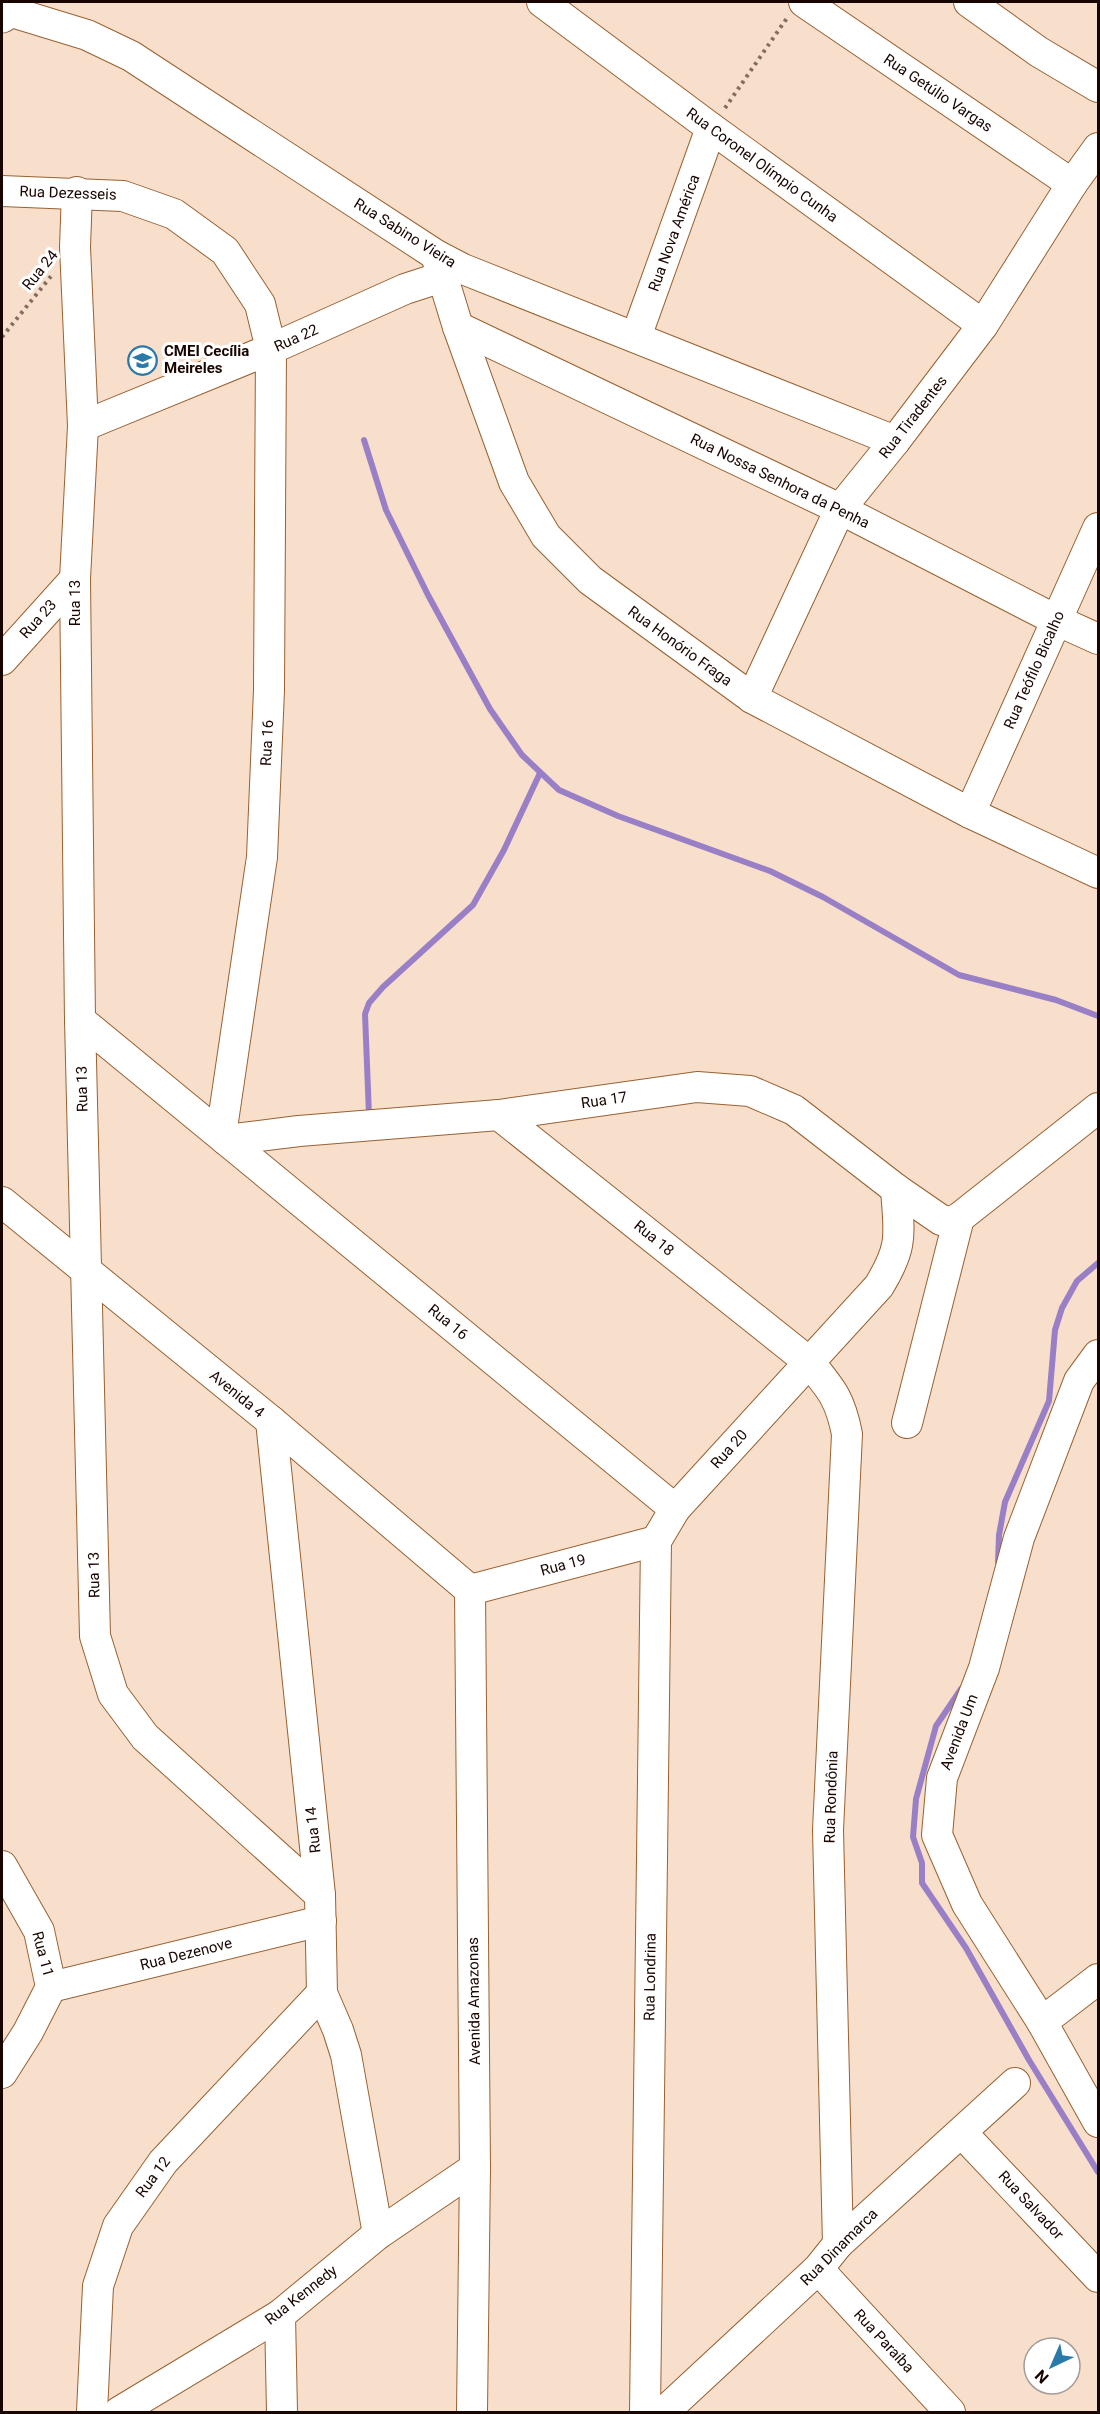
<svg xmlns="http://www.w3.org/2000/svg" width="1100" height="2414" viewBox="0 0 1100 2414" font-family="Roboto,sans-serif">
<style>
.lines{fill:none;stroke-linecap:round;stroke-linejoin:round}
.stream{stroke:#9980c6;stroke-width:6}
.minor-casing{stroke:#986131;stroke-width:32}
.major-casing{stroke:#986131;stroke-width:35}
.path{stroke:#836d61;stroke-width:4;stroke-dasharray:3 4.5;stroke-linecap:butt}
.minor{stroke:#fff;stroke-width:30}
.major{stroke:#fff;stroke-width:33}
.labels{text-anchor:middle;stroke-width:6;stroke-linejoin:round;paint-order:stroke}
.street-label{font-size:15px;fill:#190500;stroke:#fff}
.poi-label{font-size:15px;font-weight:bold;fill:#190500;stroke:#fff;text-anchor:start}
</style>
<rect width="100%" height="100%" fill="#f8dfcc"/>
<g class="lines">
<!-- stream -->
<g class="stream">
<path d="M364 440 386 510 428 595 490 709 522 755 559 790 618 816 770 871 823 897 959 975 1056 1000 1098 1016"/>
<path d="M369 1115 365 1014 369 1003 383 987 473 905 504 850 540 773"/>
<path d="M998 1562 999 1535 1005 1502 1049 1401 1055 1330 1062 1308 1077 1281 1098 1263"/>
<path d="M961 1689 936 1726 916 1799 913 1837 922 1863V1883L966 1948 1029 2060 1098 2172"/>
</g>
<defs>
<g id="minor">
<path d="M542 2 711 128 983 325"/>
<path d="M804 2 1072 184"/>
<path d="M969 2 1039 52 1098 87"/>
<path d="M5 10 87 35 131 56 436 255 463 269 895 441"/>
<path d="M2 191 123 196 174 214 225 251 260 304 271 349 269 690 262 857 221 1135"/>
<path d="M77 192 75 247 83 426 75 579 80 1020 95 1636 113 1694 145 1737 320 1895"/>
<path d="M436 255 458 327 514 482 546 536 590 580 752 698 970 813 1098 873"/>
<path d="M458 327 840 509 1056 620 1098 639"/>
<path d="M636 337 711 128"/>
<path d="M83 426 271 349 405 289 442 277"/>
<path d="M2 660 75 579"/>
<path d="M752 698 840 509 895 441 983 325 1072 184 1098 148"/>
<path d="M970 813 1098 528"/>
<path d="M80 1020 675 1509"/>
<path d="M499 1115 809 1362C831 1389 840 1398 847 1434L828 1830 838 2244"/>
<path d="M226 1140 299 1131 499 1115 697 1087 750 1091 794 1110 896 1189 941 1220 951 1222 959 1218 1098 1108"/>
<path d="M2 1202 271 1421 470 1590"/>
<path d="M1098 1355 1079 1381 1019 1538 984 1668 942 1778 937 1835 967 1904 1042 2022 1098 2122"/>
<path d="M271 1421 320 1895 322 1993 338 2030 346 2055 378 2234"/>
<path d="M907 1423 959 1218"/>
<path d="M470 1590 475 2168 472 2412"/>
<path d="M470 1590 656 1541"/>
<path d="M2 1866 39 1931 51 1987 28 2032 2 2073"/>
<path d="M51 1987 321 1921"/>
<path d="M1042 2022 1098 1979"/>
<path d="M962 2133 1098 2277"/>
<path d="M818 2269 950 2412"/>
<path d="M280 2315 282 2412"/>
<path d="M92 2412 98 2286 118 2226 163 2162 322 1993"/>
<path d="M119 2412 280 2315 378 2234 475 2168"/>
<path d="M645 2412 656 1541 675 1509 879 1286C904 1245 899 1234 896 1189"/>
<path d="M664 2412 818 2269 838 2244 1015 2083"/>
</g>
<path id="major" d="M2 16 9 2"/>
</defs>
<!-- minor casing -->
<use href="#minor" class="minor-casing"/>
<!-- major casing -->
<use href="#major" class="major-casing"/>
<!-- path -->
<g class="path">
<path d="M725 108 787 18"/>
<path d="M2 337 52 275"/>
</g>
<!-- minor -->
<use href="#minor" class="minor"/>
<!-- major -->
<use href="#major" class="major"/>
</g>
<!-- icons -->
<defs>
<symbol id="school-ring" viewBox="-11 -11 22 22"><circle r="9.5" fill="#fff" stroke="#2979ab" stroke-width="1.5"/><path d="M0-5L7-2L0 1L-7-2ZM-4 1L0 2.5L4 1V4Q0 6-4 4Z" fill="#2979ab"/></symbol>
</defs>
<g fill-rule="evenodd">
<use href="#school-ring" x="126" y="344" width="33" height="33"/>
</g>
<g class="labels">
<!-- street labels -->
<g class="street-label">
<text transform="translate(938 93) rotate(34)" y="5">Rua Getúlio Vargas</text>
<text transform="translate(762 165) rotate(36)" y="5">Rua Coronel Olímpio Cunha</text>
<text transform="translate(68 193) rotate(2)" y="5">Rua Dezesseis</text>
<text transform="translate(405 233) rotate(32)" y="5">Rua Sabino Vieira</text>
<text transform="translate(674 233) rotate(-70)" y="5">Rua Nova América</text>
<text transform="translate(40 270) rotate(-51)" y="5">Rua 24</text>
<text transform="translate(296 338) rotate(-24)" y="5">Rua 22</text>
<text transform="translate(913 417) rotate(-52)" y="5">Rua Tiradentes</text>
<text transform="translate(780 481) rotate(26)" y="5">Rua Nossa Senhora da Penha</text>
<text transform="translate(75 603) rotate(-90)" y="5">Rua 13</text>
<text transform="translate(38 619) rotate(-48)" y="5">Rua 23</text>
<text transform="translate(680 646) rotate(36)" y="5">Rua Honório Fraga</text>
<text transform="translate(1034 670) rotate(-66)" y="5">Rua Teófilo Bicalho</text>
<text transform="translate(267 743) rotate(-87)" y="5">Rua 16</text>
<text transform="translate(82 1089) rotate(-91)" y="5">Rua 13</text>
<text transform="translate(604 1100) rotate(-8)" y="5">Rua 17</text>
<text transform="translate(654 1238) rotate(39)" y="5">Rua 18</text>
<text transform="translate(448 1322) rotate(39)" y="5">Rua 16</text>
<text transform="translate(237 1394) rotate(39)" y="5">Avenida 4</text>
<text transform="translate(729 1449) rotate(-48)" y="5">Rua 20</text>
<text transform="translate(563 1565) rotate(-15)" y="5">Rua 19</text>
<text transform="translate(94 1575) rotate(-91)" y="5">Rua 13</text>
<text transform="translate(959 1732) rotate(-69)" y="5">Avenida Um</text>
<text transform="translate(831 1797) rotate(-88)" y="5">Rua Rondônia</text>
<text transform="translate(313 1830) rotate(-96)" y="5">Rua 14</text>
<text transform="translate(43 1954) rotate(75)" y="5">Rua 11</text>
<text transform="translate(186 1954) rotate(-14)" y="5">Rua Dezenove</text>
<text transform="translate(650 1977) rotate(-89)" y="5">Rua Londrina</text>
<text transform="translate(474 2001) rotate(-91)" y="5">Avenida Amazonas</text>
<text transform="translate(153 2177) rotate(-53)" y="5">Rua 12</text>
<text transform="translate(1031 2205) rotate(47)" y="5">Rua Salvador</text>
<text transform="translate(839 2247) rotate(-45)" y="5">Rua Dinamarca</text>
<text transform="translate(301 2295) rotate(-38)" y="5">Rua Kennedy</text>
<text transform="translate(884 2341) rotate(47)" y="5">Rua Paraíba</text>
</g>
<!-- poi labels -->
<g class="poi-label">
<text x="164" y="356">CMEI Cecília<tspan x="164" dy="17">Meireles</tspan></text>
</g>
</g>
<!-- border -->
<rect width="1100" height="2414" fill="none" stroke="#190500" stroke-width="6"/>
<!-- north arrow -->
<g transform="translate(1052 2366) rotate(224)"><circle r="28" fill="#ffffff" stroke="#a39b99" stroke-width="1.5"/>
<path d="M0-4.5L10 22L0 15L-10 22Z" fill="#2979ab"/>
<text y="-9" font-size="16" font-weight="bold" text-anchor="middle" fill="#190500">N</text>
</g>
</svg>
